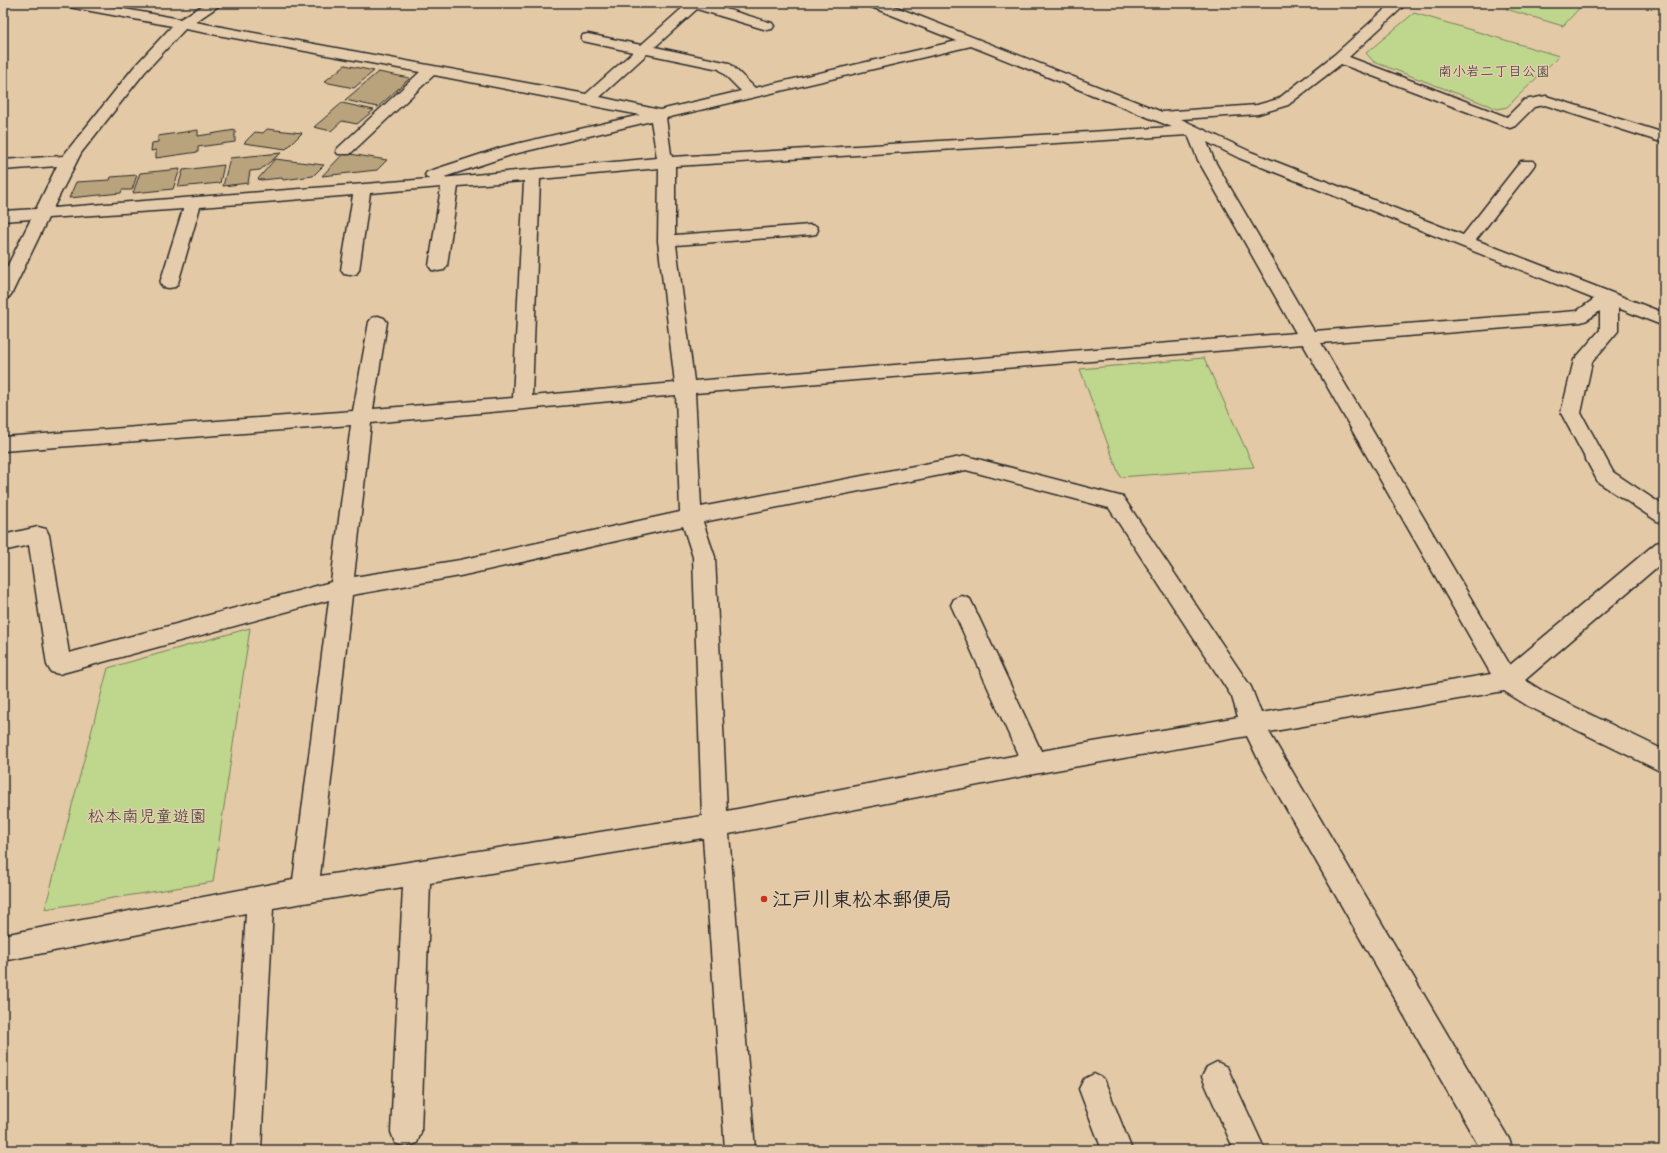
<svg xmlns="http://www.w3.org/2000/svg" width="1667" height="1153" viewBox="0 0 1667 1153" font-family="Caveat,'Klee One',sans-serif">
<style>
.green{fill:#bfd68d;stroke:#75805c}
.building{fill:#b9a37d;stroke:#2b2b2b}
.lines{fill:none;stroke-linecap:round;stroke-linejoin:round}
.minor-casing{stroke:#2b2b2b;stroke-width:3}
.minor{fill:#e5ccad;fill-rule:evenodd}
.poi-dot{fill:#c8321e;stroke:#e5ccad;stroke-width:1.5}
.labels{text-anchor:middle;stroke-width:3;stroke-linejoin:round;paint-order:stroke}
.far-park-label{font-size:14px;fill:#3a3c35;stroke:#e5ccad}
.park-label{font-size:17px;fill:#3a3c35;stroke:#e5ccad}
.near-poi-label{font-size:20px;font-weight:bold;fill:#2b2b2b;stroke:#e5ccad;text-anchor:start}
</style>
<rect width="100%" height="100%" fill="#e3c9a5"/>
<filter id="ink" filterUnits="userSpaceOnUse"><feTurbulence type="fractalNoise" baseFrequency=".025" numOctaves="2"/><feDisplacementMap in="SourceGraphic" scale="8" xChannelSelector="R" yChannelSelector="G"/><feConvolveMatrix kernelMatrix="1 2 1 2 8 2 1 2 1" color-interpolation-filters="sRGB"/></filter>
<g filter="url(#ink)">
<!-- green -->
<g class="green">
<path d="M1512 3H1584L1563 26 1506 9Z"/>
<path d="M1414 13 1559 56 1507 107 1498 109 1374 62 1366 53Z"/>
<path d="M1204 358 1254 467 1120 477 1080 369Z"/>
<path d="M250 628 213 882 45 909 108 668Z"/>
</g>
<!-- building -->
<g class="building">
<path d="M345 65 374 71 354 88 324 82Z"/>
<path d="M378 72 410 78 378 107 345 100Z"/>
<path d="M342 103 374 110 357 124 342 121 331 131 314 127Z"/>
<path d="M267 129 302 133 286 149 244 143 255 132 263 133Z"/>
<path d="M198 130V136L235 130V142L198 147V152L156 158V150L151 151 152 143 158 142V136Z"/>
<path d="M281 153 260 170 250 171 248 183 223 186 230 158Z"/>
<path d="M344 153 387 160 377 170 322 176Z"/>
<path d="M275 159 324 165 313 176 283 180 282 178 261 180 258 179Z"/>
<path d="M224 165 220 183 178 187 183 170Z"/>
<path d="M180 169 173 189 133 193 140 173Z"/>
<path d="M137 175 132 190H122L121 193 69 198 76 182 110 180 111 177Z"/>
</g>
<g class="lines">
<defs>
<g id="minor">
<path d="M62 3H91L180 19 207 3H223L195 22 586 94 633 52 583 41 581 38 583 35 588 34 641 45 688 3H706L772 23 774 26 772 29 767 30 697 9 655 47 729 63 755 88 957 41 869 6 867 3H886L1162 112 1257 105 1278 99 1334 55 1392 3H1407L1349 57 1507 117 1524 100 1546 96 1664 133V143L1545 105 1534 107 1515 126 1510 128 1341 64 1288 105 1258 114 1181 119 1251 152 1463 235 1521 161H1533L1535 164 1533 167 1476 240 1664 313V326L1618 308V331L1592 362 1581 413 1613 472 1664 506V524L1657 521 1598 482 1561 413 1574 360 1600 330V311L1587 320 1581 322 1321 343 1510 665 1656 543 1664 541V561L1525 680 1544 692 1664 750V773L1528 706 1504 691 1269 732 1509 1139 1513 1150H1481L1260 763 1247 736 1034 774 729 834 755 1150H725L703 838 430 883 421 1132 417 1143 406 1147 395 1143 391 1132 403 887 273 908 261 1150H231L246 913 3 961V935L293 880 329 600 59 674 51 672 47 665 29 545 3 551V535L38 527 46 529 49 535 69 653 331 582 351 425 3 451V437L353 411 369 322 372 318 378 316 384 318 387 322 373 409 513 398 524 181 458 186 447 266 444 270 438 271 432 270 429 266 441 187 370 193 359 270 356 274 350 275 344 274 341 270 353 195 200 207 178 283 175 287 169 288 163 287 160 283 183 209 48 218 12 293 9 297 3 299V275L31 219 3 221V211L36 209 57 166 3 170V160L63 156 134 67 172 26 69 7 64 6ZM185 29 420 72 338 148 336 151 338 154H350L434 75 640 115 503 147 427 172 425 175 429 179 53 208 81 153 144 73ZM971 46 1172 127 672 157 671 154 666 118ZM647 54 719 69 741 91 660 110 600 97ZM651 121 657 158 441 178 514 154ZM1188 135 1198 160 1296 333 694 381 676 245 810 235 816 234 818 230 816 226 810 225 675 235V166ZM1207 142 1239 158 1594 299 1577 311 1314 331 1214 160ZM659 168 658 241 675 383 532 396 540 179ZM1303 344 1491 674 1261 713 1251 687 1123 497 966 456 701 507 695 393ZM676 395 680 512 460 560 354 577 371 423ZM966 470 1109 508 1232 697 1238 717 1041 751 973 605 970 599 962 596 954 599 951 605 1018 755 727 811 715 557 703 522ZM683 526 693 557 702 816 320 876 352 595 460 576Z"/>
<path d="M1217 1062 1227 1067 1265 1150H1234L1202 1077 1207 1067Z"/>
<path d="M1094 1074 1104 1079 1132 1150H1102L1079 1089 1084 1079Z"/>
</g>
</defs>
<!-- minor casing -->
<use href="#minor" class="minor-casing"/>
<!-- minor -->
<use href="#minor" class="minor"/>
</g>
</g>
<!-- markers -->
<circle class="poi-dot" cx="764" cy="899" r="4"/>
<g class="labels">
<!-- far-park labels -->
<g class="far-park-label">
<text x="1494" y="76">南小岩二丁目公園</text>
</g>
<!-- park labels -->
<g class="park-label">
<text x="147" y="822">松本南児童遊園</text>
</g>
<!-- near-poi labels -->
<g class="near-poi-label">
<text x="772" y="906">江戸川東松本郵便局</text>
</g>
</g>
<!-- margin -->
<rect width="1667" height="1153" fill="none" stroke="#e5ccad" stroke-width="16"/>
<rect x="8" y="8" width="1651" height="1137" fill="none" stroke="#2b2b2b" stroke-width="1.5" filter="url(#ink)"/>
</svg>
